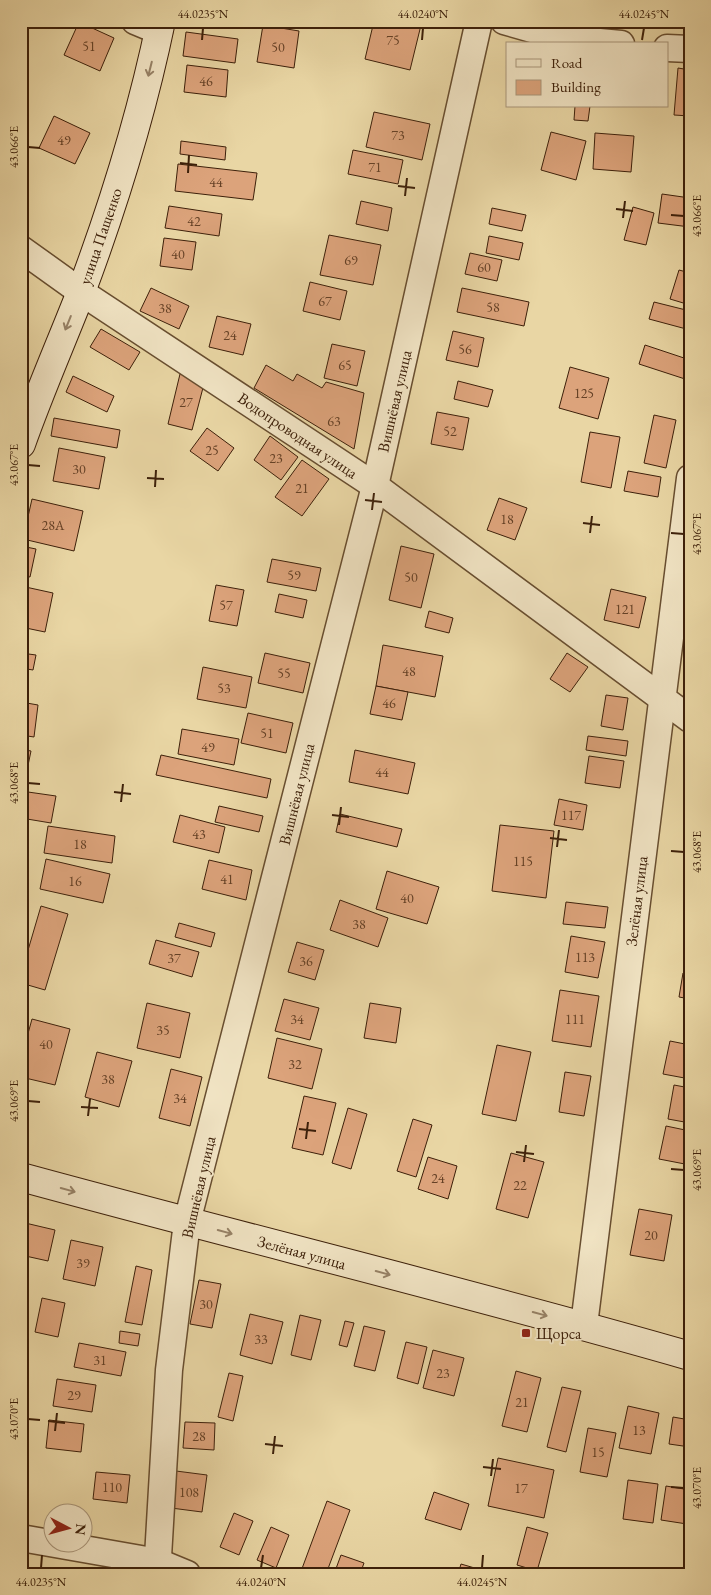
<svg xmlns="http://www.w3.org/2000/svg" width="711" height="1595" viewBox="0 0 711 1595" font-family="'EB Garamond',serif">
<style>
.building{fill:#dca37b;stroke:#3d200a}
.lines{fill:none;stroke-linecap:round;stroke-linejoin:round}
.street-casing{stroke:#684e30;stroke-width:29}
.secondary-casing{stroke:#3d200a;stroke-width:30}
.street{stroke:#f1e4c4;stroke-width:26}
.secondary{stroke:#f1e4c4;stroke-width:28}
.oneway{stroke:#978267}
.ticks{fill:none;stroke:#3d200a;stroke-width:2}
.poi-dot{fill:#8f2418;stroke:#f1e4c4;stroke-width:2}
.labels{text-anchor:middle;stroke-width:4;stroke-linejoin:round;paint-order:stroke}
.number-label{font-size:14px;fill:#654126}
.street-label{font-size:16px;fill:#3d200a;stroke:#f1e4c4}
.poi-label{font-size:16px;fill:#3d200a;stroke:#f1e4c4;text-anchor:start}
.neatline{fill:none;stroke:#3d200a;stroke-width:2}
.ticks-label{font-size:12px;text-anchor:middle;fill:#3d200a}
</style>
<rect width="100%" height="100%" fill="#e9d6a4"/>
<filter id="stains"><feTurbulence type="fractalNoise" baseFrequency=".004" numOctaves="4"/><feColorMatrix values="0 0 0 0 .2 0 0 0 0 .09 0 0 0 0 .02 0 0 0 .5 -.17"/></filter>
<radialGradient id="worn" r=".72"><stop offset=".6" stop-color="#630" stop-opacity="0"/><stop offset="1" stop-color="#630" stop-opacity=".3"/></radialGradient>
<!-- building -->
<g class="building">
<path d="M374 21H422L410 70 365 59Z"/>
<path d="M79 22 114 38 100 71 64 55Z"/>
<path d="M263 25 299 31 294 68 257 62Z"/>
<path d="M186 32 238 39 235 63 183 56Z"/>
<path d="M187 65 228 70 226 97 184 92Z"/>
<path d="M678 68 690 70V116L674 115Z"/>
<path d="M575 106H590L588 121 574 120Z"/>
<path d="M374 112 430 124 422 160 366 147Z"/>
<path d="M54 116 90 133 75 164 39 148Z"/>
<path d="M551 132 586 141 576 180 541 170Z"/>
<path d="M595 133 634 136 631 172 593 169Z"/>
<path d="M181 141 226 147 225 160 180 154Z"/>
<path d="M353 150 403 160 398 184 348 174Z"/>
<path d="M178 164 257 173 253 200 175 191Z"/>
<path d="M662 194 690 198V227L658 223Z"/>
<path d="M361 201 392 208 388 231 356 224Z"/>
<path d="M169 206 222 214 219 236 165 228Z"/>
<path d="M633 207 654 213 646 245 624 240Z"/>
<path d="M492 208 526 215 522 231 489 224Z"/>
<path d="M329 235 381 245 373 285 320 275Z"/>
<path d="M489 236 523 243 519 260 486 253Z"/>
<path d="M164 238 196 242 192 270 160 266Z"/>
<path d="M470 253 502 260 497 281 465 274Z"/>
<path d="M679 270 690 273V305L670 299Z"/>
<path d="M21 282 28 286 21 298Z"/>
<path d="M310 282 347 291 340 320 303 311Z"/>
<path d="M151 288 189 306 179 329 140 311Z"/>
<path d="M462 288 529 302 524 326 457 312Z"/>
<path d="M654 302 690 311V330L649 319Z"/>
<path d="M217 316 251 324 243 355 209 347Z"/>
<path d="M101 329 140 352 129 370 90 347Z"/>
<path d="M453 331 484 338 478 367 446 360Z"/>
<path d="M332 344 365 351 357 386 324 378Z"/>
<path d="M645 345 690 360 685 379 639 364Z"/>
<path d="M266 365 293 381 297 374 322 388 326 382 364 393 354 449 254 388Z"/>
<path d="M570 367 609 378 598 419 559 408Z"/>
<path d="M180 374 205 380 192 430 168 424Z"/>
<path d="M73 376 114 396 107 412 66 392Z"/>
<path d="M458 381 493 390 488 407 454 399Z"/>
<path d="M437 412 469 418 463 450 431 444Z"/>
<path d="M654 415 676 420 666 468 644 463Z"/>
<path d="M54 418 120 430 117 448 51 436Z"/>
<path d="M207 428 234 448 218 471 190 451Z"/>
<path d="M590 432 620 437 611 488 581 482Z"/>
<path d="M270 436 298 457 281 480 254 460Z"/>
<path d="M59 448 105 457 99 489 53 481Z"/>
<path d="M302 460 329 479 302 516 275 497Z"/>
<path d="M628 471 661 477 658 497 624 491Z"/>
<path d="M499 498 527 508 515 540 487 530Z"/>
<path d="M32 499 83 511 74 551 23 539Z"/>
<path d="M21 546 36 549 30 577 21 575Z"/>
<path d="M401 546 434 554 421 608 389 600Z"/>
<path d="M272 559 321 568 316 591 267 582Z"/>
<path d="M216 585 244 590 237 626 209 621Z"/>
<path d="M21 586 53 593 45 632 21 627Z"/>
<path d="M611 589 646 597 639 628 604 620Z"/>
<path d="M279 594 307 600 303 618 275 612Z"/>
<path d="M429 611 453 618 449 633 425 627Z"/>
<path d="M383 645 443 656 435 697 376 686Z"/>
<path d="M21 653 36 655 33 670 21 668Z"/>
<path d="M265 653 310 663 303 693 258 683Z"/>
<path d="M567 653 588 667 570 692 550 679Z"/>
<path d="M203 667 252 677 246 708 197 699Z"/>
<path d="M376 686 408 692 402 720 370 714Z"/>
<path d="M606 695 628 698 623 730 601 726Z"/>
<path d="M21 702 38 705 34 737 21 735Z"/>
<path d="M248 713 293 723 286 753 241 743Z"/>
<path d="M182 729 239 739 234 765 178 754Z"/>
<path d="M588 736 628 741 626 756 586 750Z"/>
<path d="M21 749 31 751 25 780 21 779Z"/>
<path d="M355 750 415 763 408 794 349 782Z"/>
<path d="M161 755 271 779 267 798 156 775Z"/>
<path d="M589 756 624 761 620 788 585 783Z"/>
<path d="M21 791 56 796 51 823 21 818Z"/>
<path d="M559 799 587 805 583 830 554 825Z"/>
<path d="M219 806 263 816 259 832 215 822Z"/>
<path d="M340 814 402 829 397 847 336 832Z"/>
<path d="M180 815 225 827 219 853 173 842Z"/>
<path d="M500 825 554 831 546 898 492 891Z"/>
<path d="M48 826 115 836 112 863 44 853Z"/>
<path d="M46 859 110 874 103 903 40 889Z"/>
<path d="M209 860 252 870 246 900 202 889Z"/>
<path d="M387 871 439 887 427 924 376 909Z"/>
<path d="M340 900 388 918 378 947 330 930Z"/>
<path d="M566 902 608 907 605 928 563 924Z"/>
<path d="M41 906 68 914 45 990 21 983V974Z"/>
<path d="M179 923 215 933 211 947 175 937Z"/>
<path d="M571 936 605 942 598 978 565 972Z"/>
<path d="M156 940 199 952 192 977 149 964Z"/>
<path d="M297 942 324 950 315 980 288 972Z"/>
<path d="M683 973 690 974V999L679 997Z"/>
<path d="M560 990 599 996 591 1047 552 1041Z"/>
<path d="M284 999 319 1008 310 1040 275 1031Z"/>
<path d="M147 1003 190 1013 180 1058 137 1048Z"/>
<path d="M370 1003 401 1008 396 1043 364 1038Z"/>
<path d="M32 1019 70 1029 55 1085 21 1077V1059Z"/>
<path d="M277 1038 322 1049 312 1089 268 1078Z"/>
<path d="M670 1041 690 1045V1079L663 1074Z"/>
<path d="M497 1045 531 1052 516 1121 482 1114Z"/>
<path d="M97 1052 132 1061 119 1107 85 1097Z"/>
<path d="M171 1069 202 1077 190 1126 159 1118Z"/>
<path d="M565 1072 591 1076 584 1116 559 1112Z"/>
<path d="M674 1085 690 1088V1123L668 1119Z"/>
<path d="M304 1096 336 1103 323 1155 292 1148Z"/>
<path d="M348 1108 367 1114 351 1169 332 1163Z"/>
<path d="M413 1119 432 1125 416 1177 397 1171Z"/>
<path d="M666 1126 690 1131V1165L659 1159Z"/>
<path d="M511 1153 544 1162 528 1218 496 1209Z"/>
<path d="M428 1157 457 1166 448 1199 418 1189Z"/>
<path d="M639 1209 672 1215 664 1261 630 1255Z"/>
<path d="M21 1222 55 1230 48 1261 21 1255Z"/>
<path d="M71 1240 103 1247 95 1286 63 1279Z"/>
<path d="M136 1266 152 1270 142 1325 125 1322Z"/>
<path d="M199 1280 221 1284 212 1328 190 1324Z"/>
<path d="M42 1298 65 1303 58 1337 35 1332Z"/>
<path d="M250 1314 283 1322 272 1364 240 1355Z"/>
<path d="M300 1315 321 1320 311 1360 291 1355Z"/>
<path d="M345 1321 354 1323 347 1347 339 1345Z"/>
<path d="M364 1326 385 1331 375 1371 354 1366Z"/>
<path d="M120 1331 140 1334 138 1346 119 1343Z"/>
<path d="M406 1342 427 1347 418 1384 397 1378Z"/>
<path d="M79 1343 126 1352 121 1376 74 1367Z"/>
<path d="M433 1350 464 1358 454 1396 423 1388Z"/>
<path d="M516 1371 541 1378 527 1432 502 1426Z"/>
<path d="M229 1373 243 1376 233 1421 218 1417Z"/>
<path d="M57 1379 96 1385 92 1412 53 1406Z"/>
<path d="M562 1387 581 1391 566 1452 547 1447Z"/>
<path d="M628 1406 659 1413 651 1454 619 1448Z"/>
<path d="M673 1417 690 1420V1447L669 1444Z"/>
<path d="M49 1420 84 1424 81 1452 46 1448Z"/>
<path d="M185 1422 215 1423 214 1450 183 1448Z"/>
<path d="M588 1428 616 1433 607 1477 580 1472Z"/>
<path d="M498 1458 554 1470 544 1518 488 1506Z"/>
<path d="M176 1471 207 1475 202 1512 171 1508Z"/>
<path d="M96 1472 130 1475 127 1503 93 1499Z"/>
<path d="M628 1480 658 1484 653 1523 623 1519Z"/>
<path d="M666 1486 690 1490 687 1524 661 1520Z"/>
<path d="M434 1492 469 1504 461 1530 425 1519Z"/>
<path d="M327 1501 350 1510 326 1574H300Z"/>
<path d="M234 1513 253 1521 239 1555 220 1547Z"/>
<path d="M271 1527 289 1535 276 1568 257 1560Z"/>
<path d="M527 1527 548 1533 537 1571 517 1565Z"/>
<path d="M341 1555 364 1563 360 1574H334Z"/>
<path d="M461 1564 495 1574H458Z"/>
<path d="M421 1568 437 1574H419Z"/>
<rect x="82" y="1569" width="42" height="5"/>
<path d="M371 1569 386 1574H370Z"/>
</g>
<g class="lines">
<defs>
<g id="street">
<path d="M135 21 159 31"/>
<path d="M504 21 567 39 621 44"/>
<path d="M667 48 690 49"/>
<path d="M21 249 81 292 375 486 690 719"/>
<path d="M584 1325 690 478"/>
<path d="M21 1538 158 1562 187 1574"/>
<path d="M157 1574 169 1370 187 1222 375 486 479 21"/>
</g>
<g id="secondary">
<path d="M21 444C39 393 61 343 81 292 114 204 142 113 161 21"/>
<path d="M21 1177C244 1238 468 1292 690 1356"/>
</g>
</defs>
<!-- street casing -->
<use href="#street" class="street-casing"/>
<!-- secondary casing -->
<use href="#secondary" class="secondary-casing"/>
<!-- street -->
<use href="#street" class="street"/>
<!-- secondary -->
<use href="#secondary" class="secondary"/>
</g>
<!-- one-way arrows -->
<defs><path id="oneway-shaft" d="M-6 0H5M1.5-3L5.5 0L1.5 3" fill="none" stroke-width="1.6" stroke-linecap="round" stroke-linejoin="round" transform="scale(1.25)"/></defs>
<g class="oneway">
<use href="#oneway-shaft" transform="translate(150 69) rotate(104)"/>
<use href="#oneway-shaft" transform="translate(68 323) rotate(112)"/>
<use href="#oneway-shaft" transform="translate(68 1190) rotate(15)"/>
<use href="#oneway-shaft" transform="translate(225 1232) rotate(15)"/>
<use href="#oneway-shaft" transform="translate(383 1273) rotate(15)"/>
<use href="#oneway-shaft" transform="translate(540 1314) rotate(15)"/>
</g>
<!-- ticks -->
<path class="ticks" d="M202 40 203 28M422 40 423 28M642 40 644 28M28 147 40 148M180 163 197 165M188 173 189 155M398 186 415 188M405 196 407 178M616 209 633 211M671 215 684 216M623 218 625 201M28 465 40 466M147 478 164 479M155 487 156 470M365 500 382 502M372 510 374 493M583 523 600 525M590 533 592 516M671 533 684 534M28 783 40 784M114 792 131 794M121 802 123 784M332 815 349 817M339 825 341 807M550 838 567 840M557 847 559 830M671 851 684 852M28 1101 40 1102M81 1107 98 1108M88 1116 90 1099M299 1129 316 1131M306 1139 308 1122M516 1152 534 1154M524 1162 526 1145M671 1169 684 1170M28 1419 40 1420M48 1421 65 1423M55 1431 57 1413M265 1444 283 1446M273 1454 275 1436M483 1467 501 1469M491 1476 493 1459M671 1487 684 1488M41 1568 42 1555M261 1568 263 1555M482 1568 483 1555"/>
<!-- markers -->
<rect class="poi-dot" x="521" y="1328" width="10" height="10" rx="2.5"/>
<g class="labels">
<!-- number labels -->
<g class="number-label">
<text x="393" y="45">75</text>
<text x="89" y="51">51</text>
<text x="278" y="52">50</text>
<text x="206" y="86">46</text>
<text x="398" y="140">73</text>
<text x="64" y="145">49</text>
<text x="375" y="172">71</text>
<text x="216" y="187">44</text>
<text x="194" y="226">42</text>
<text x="178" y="259">40</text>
<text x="351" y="265">69</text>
<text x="484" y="272">60</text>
<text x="325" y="306">67</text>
<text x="493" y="312">58</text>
<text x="165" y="313">38</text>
<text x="230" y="340">24</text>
<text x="465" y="354">56</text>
<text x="345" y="370">65</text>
<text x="584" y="398">125</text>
<text x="186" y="407">27</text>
<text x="334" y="426">63</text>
<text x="450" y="436">52</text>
<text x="212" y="455">25</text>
<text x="276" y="463">23</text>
<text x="79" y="474">30</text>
<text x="302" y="493">21</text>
<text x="507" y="524">18</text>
<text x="53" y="530">28А</text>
<text x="294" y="580">59</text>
<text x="411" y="582">50</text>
<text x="226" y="610">57</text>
<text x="625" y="614">121</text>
<text x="409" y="676">48</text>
<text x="284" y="678">55</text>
<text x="224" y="693">53</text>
<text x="389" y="708">46</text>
<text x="267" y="738">51</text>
<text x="208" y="752">49</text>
<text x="382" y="777">44</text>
<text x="571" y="820">117</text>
<text x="199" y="839">43</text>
<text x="80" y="849">18</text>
<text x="523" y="866">115</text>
<text x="227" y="884">41</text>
<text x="75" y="886">16</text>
<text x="407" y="903">40</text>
<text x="359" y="929">38</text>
<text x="585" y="962">113</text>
<text x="174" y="963">37</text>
<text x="306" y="966">36</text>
<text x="297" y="1024">34</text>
<text x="575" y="1024">111</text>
<text x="163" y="1035">35</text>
<text x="46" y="1049">40</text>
<text x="295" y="1069">32</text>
<text x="108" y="1084">38</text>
<text x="180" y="1103">34</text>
<text x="438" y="1183">24</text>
<text x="520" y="1190">22</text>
<text x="651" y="1240">20</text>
<text x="83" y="1268">39</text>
<text x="206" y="1309">30</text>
<text x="261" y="1344">33</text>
<text x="100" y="1365">31</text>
<text x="443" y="1378">23</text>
<text x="74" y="1400">29</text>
<text x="522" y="1407">21</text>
<text x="639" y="1435">13</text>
<text x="199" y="1441">28</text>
<text x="598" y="1457">15</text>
<text x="112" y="1492">110</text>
<text x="521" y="1493">17</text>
<text x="189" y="1497">108</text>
</g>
<!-- street labels -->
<g class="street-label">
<text transform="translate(100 236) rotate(-71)" y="6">улица Пащенко</text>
<text transform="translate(394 401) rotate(-77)" y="6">Вишнёвая улица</text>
<text transform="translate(298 435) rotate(34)" y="6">Водопроводная улица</text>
<text transform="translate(296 794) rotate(-76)" y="6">Вишнёвая улица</text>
<text transform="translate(636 901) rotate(-83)" y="6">Зелёная улица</text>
<text transform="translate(198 1187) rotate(-77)" y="6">Вишнёвая улица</text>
<text transform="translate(302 1252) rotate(15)" y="6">Зелёная улица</text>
</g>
<!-- poi labels -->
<g class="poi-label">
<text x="536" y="1339">Щорса</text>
</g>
</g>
<!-- margin -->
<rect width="711" height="1595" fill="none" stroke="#e9d6a4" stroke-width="55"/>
<!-- legend -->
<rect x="506" y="42" width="162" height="65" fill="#f1e4c4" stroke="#a9967a"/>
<rect x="516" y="59" width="25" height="8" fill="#f1e4c4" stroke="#a9967a"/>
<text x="551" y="68" font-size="15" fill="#3d200a">Road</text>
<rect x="516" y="80" width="25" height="15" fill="#dca37b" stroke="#a9967a"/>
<text x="551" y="92" font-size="15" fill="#3d200a">Building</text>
<!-- north arrow -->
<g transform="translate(68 1528) rotate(96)"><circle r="24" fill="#f1e4c4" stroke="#a9967a"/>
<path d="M0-4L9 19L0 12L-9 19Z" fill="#8f2418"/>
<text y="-8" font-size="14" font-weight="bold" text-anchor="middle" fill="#3d200a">N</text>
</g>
<rect x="28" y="28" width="656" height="1540" class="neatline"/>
<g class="ticks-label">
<text x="203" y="18">44.0235°N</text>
<text x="423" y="18">44.0240°N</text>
<text x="644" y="18">44.0245°N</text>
<text transform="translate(14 147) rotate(-90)" y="4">43.066°E</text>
<text transform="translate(697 216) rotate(-90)" y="4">43.066°E</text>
<text transform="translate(14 465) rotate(-90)" y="4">43.067°E</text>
<text transform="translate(697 534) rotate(-90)" y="4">43.067°E</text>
<text transform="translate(14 783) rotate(-90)" y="4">43.068°E</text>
<text transform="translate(697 852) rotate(-90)" y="4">43.068°E</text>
<text transform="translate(14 1101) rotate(-90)" y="4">43.069°E</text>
<text transform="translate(697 1170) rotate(-90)" y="4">43.069°E</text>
<text transform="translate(14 1419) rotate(-90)" y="4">43.070°E</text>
<text transform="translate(697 1488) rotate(-90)" y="4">43.070°E</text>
<text x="41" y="1586">44.0235°N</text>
<text x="261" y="1586">44.0240°N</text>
<text x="482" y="1586">44.0245°N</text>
</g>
<rect width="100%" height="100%" filter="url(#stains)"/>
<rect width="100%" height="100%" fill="url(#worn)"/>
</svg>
